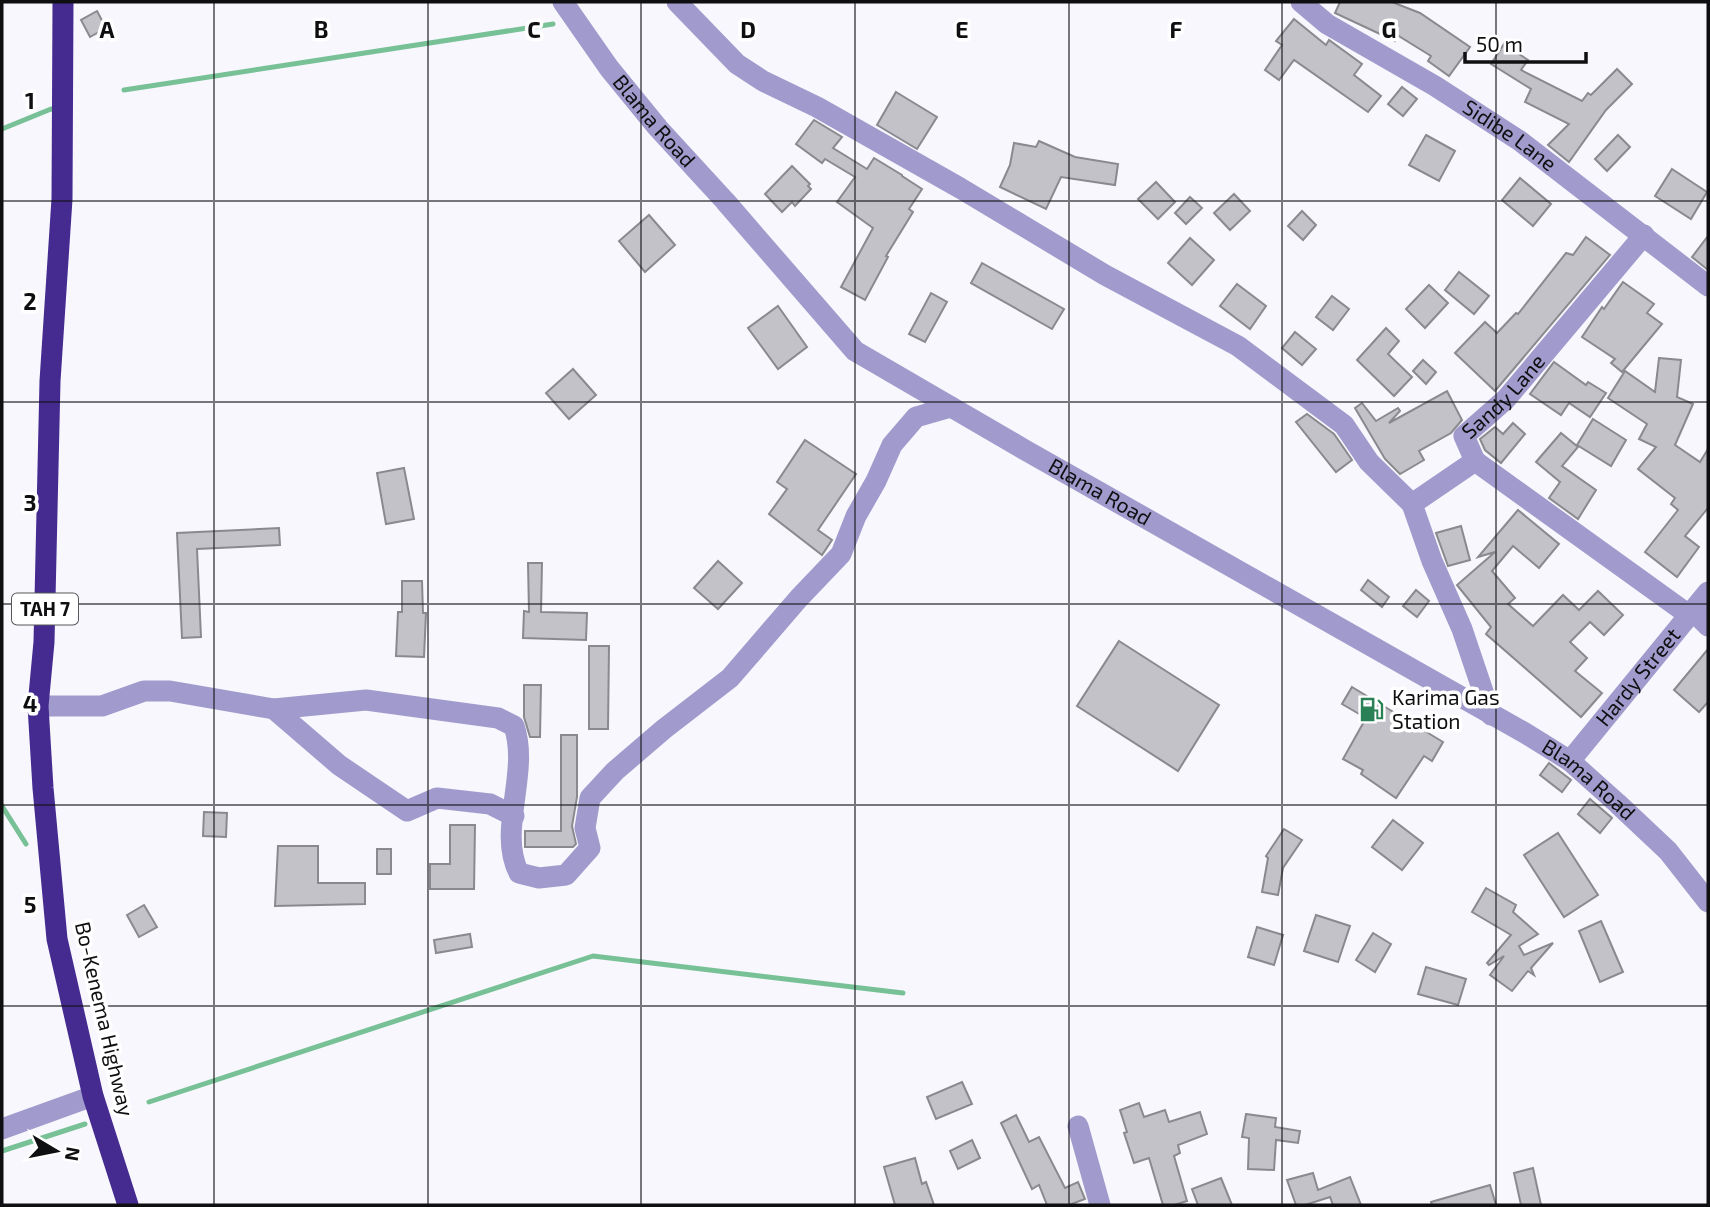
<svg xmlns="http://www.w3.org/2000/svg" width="1710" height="1207" viewBox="0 0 1710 1207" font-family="'Exo 2',sans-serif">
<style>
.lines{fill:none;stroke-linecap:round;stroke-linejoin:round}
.stream{stroke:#78c196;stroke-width:5}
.building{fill:#c3c2c8;stroke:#89898e;stroke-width:2}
.minor{stroke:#a09bcc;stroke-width:21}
.highway{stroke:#452b90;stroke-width:21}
.grid{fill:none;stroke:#0f0f11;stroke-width:2;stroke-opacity:0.55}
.labels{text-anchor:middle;stroke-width:7;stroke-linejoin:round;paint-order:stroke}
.shield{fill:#fff;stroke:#575758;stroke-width:2}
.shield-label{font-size:19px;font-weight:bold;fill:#0f0f11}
.street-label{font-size:21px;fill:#0f0f11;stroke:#fff}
.poi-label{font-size:21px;fill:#0f0f11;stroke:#fff;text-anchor:start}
.grid-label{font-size:23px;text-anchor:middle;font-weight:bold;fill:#0f0f11;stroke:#fff;stroke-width:7;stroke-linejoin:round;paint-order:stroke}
</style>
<rect width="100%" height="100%" fill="#f7f7fd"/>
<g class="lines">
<!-- stream -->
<g class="stream">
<path d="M124 90 553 24"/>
<path d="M2 129 51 109 57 110"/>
<path d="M2 806 26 844"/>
<path d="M149 1102 593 956 903 993"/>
<path d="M2 1151 85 1124"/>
</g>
</g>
<!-- building -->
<g class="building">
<path d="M1340 2H1392L1420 13 1470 47 1449 76 1428 61 1431 56 1397 35 1395 41 1335 13Z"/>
<path d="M97 11 106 28 90 37 81 20Z"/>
<path d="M1294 19 1326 45 1329 40 1362 64 1354 75 1381 96 1368 112 1294 60 1279 80 1265 70 1282 45 1276 41Z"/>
<path d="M1504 44 1528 60 1521 70 1582 101 1588 93 1591 95 1617 69 1632 84 1606 110 1569 162 1548 145 1569 124 1525 102 1531 89 1491 64Z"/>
<path d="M1402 87 1417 99 1403 116 1388 104Z"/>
<path d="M896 92 937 117 917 149 877 125Z"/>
<path d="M814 120 842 137 833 148 867 169 874 158 902 175V176L922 189 909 209 913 212 886 256 888 257 865 300 841 287 873 228 837 202 855 177 825 159 822 163 796 144Z"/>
<path d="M1426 135 1455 151 1439 181 1409 165Z"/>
<path d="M1618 135 1630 147 1607 171 1595 159Z"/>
<path d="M1039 141 1075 157 1118 164 1115 185 1061 177 1046 209 1000 187 1010 165 1014 143 1036 147Z"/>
<path d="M792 166 810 184 808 186 811 189 795 206 792 202 782 212 765 194Z"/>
<path d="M1672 169 1707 192 1691 219 1655 196Z"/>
<path d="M1520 178 1551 204 1533 226 1502 200Z"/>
<path d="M1156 182 1175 202 1158 219 1138 199Z"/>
<path d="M1234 194 1250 211 1230 230 1214 213Z"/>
<path d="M1190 197 1202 208 1186 224 1175 213Z"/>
<path d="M1302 211 1316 225 1303 240 1288 226Z"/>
<path d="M649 215 675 245 645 272 619 241Z"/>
<path d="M1708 236V270L1692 257Z"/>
<path d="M1586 237 1610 255 1495 391 1455 353 1485 322 1497 333 1516 313 1518 314 1566 253 1573 255Z"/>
<path d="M1190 238 1214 260 1192 285 1168 263Z"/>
<path d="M982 263 1064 309 1052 329 971 283Z"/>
<path d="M1459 272 1489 296 1474 314 1445 290Z"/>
<path d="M1623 282 1654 304 1647 313 1662 324 1622 372 1611 363 1615 359 1582 337 1602 307 1604 309Z"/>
<path d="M1237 284 1266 306 1250 329 1220 306Z"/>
<path d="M1429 285 1448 303 1425 328 1406 309Z"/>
<path d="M931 293 947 302 925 342 909 334Z"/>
<path d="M1332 296 1349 309 1333 330 1316 317Z"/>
<path d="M778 306 807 347 778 369 748 328Z"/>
<path d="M1386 328 1399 341 1388 354 1412 377 1394 396 1357 360Z"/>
<path d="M1295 332 1316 349 1302 365 1282 348Z"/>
<path d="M1659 358 1681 360 1677 397 1693 404 1675 445 1700 462 1708 449V508L1685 536 1699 547 1677 577 1645 552 1678 510 1671 504 1675 498 1638 469 1656 447 1639 439 1647 424 1608 398 1625 371 1655 392Z"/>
<path d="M1423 360 1436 372 1426 384 1413 371Z"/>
<path d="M1554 362 1586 385 1588 382 1606 393 1590 417 1569 403 1561 415 1530 394Z"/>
<path d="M573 369 596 395 569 419 546 393Z"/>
<path d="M1447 391 1462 420 1451 433 1419 451 1424 460 1400 474 1385 459 1355 408 1362 403 1376 421 1398 408 1400 411 1389 423Z"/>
<path d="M1307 414 1334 434 1352 460 1336 472 1296 422Z"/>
<path d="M1593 419 1626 440 1611 466 1577 445Z"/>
<path d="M1513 423 1525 434 1501 463 1485 450 1480 439 1495 427 1503 434Z"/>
<path d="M1561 433 1578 447 1562 466 1596 490 1578 519 1549 498 1560 482 1536 462Z"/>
<path d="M805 440 856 474 818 530 832 540 822 555 769 514 787 489 777 482Z"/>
<path d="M404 468 414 519 386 524 377 473Z"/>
<path d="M1518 510 1559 544 1539 568 1513 546 1492 571 1515 598 1508 604 1533 626 1563 595 1579 610 1598 591 1623 615 1604 635 1590 622 1570 642 1587 658 1575 671 1602 693 1581 717 1486 634 1491 627 1457 585 1495 552 1478 557Z"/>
<path d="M1461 526 1470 560 1448 566 1436 533Z"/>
<path d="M279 528 280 545 197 549 201 637 182 638 177 533Z"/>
<path d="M718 561 742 583 718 609 694 588Z"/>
<path d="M528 563H542L541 612 587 613 586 640 523 638 524 611 529 612Z"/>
<path d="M1368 580 1389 597 1382 607 1361 590Z"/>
<path d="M402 581H422L423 613H426L424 657 396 656 398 612H402Z"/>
<path d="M1416 590 1429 601 1417 617 1403 606Z"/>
<path d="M1119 641 1219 705 1178 771 1077 706Z"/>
<path d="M589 646H609L608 729H589Z"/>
<path d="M1708 649V702L1699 712 1674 690Z"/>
<path d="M524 685H541L540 737H530L524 717Z"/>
<path d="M1352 687 1443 742 1432 761 1424 756 1396 798 1361 774 1363 770 1343 759 1366 718 1342 704Z"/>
<path d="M561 735H577V797L572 826 576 844 573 847H525V831H561Z"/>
<path d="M1549 763 1571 780 1562 792 1540 775Z"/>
<path d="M1590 799 1612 818 1600 833 1578 814Z"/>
<path d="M204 812 227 813 226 837 203 836Z"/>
<path d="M1393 820 1423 843 1402 870 1372 847Z"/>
<path d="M450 825H475L474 889H430V864H450Z"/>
<path d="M1284 829 1302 840 1283 868 1278 895 1262 892 1268 858 1266 856Z"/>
<path d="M1558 833 1598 895 1564 917 1524 855Z"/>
<path d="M278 846H318V883H365V904L275 906Z"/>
<rect x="377" y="849" width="14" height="25"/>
<path d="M1486 888 1516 905 1513 912 1538 934 1519 946 1524 955 1553 943 1531 968 1534 975 1528 971 1512 991 1490 975 1504 956 1489 965 1487 963 1511 935 1472 912Z"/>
<path d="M144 905 157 927 139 937 127 915Z"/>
<path d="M1316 915 1350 926 1338 962 1304 951Z"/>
<path d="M1601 921 1623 972 1600 982 1579 931Z"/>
<path d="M1257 927 1283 935 1274 965 1248 957Z"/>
<path d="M1373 933 1391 944 1375 972 1356 960Z"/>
<path d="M470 934 472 947 436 953 434 940Z"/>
<path d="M1426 967 1466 979 1458 1005 1418 994Z"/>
<path d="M962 1082 972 1104 936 1119 927 1097Z"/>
<path d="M1139 1103 1144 1117 1165 1110 1169 1122 1200 1112 1207 1134 1178 1145 1180 1153 1174 1156 1187 1201 1174 1205H1163L1149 1158 1134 1163 1124 1133 1127 1132 1120 1110Z"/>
<path d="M1246 1114 1276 1118 1275 1127 1300 1131 1298 1143 1276 1140 1274 1170 1248 1169 1249 1138 1242 1137Z"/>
<path d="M1016 1115 1029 1142 1039 1137 1065 1188 1078 1182 1085 1199 1069 1205H1047L1039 1185 1032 1189 1001 1123Z"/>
<path d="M972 1140 980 1158 958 1169 950 1151Z"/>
<path d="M915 1158 922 1184 926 1182 934 1205H895L884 1167Z"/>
<path d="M1533 1168 1541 1205H1521L1514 1173Z"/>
<path d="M1313 1173 1318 1190 1350 1177 1361 1205H1333L1330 1197 1305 1205H1296L1287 1180Z"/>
<path d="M1221 1178 1232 1205H1198L1192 1189Z"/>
<path d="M1490 1185 1496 1205H1432L1431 1202Z"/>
</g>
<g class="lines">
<!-- minor -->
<g class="minor">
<path id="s1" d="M563 2 609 68 658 128 725 201 855 351 1025 450 1525 733 1570 761 1617 803 1668 851 1708 902"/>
<path d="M677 2 737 64 763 81 817 107 960 188 1105 275 1238 346 1344 425 1369 462 1412 504"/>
<path id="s2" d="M1301 2 1327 24 1435 86 1520 141 1708 286"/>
<path d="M1475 461 1689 615"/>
<path d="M1693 611 1708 626"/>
<path d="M38 706H102L144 691H170L274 709 366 700 498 718 514 726C530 773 497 831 519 873L539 878 566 875 590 848 585 828 590 798 615 771 664 729 730 678 799 598 841 554 856 516 876 481 892 445 916 417 951 407"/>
<path d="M274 709 339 765 407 811 437 798 490 804 514 816"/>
<path id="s3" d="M1491 715 1462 629 1432 561 1412 504 1475 461 1464 436 1506 399 1644 235"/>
<path id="s4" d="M1570 761 1708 592"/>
<path d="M1078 1126 1100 1205"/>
<path d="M2 1129 93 1096"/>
</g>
<!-- highway -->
<path class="highway" d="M63 2 62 199 50 381 44 642 38 706 43 788 57 939 93 1096 128 1205"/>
</g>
<!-- grid -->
<path class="grid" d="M214 2V1205M428 2V1205M641 2V1205M855 2V1205M1069 2V1205M1282 2V1205M1496 2V1205M2 201H1708M2 402H1708M2 604H1708M2 805H1708M2 1006H1708"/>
<!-- icons -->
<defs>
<symbol id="fuel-bare" viewBox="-9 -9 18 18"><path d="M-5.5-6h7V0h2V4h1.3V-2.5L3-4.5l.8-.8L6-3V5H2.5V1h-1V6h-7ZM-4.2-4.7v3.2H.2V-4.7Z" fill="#2a8156" stroke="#fff" stroke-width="2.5" paint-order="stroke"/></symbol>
</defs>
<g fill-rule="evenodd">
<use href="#fuel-bare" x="1354" y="692" width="35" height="35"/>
</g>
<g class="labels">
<!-- shield labels -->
<rect class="shield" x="12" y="593.5" width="66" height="31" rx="5"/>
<g class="shield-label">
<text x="45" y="616">TAH 7</text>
</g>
<!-- street labels -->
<g class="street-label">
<text dy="7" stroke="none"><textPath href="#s1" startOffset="150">Blama Road</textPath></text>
<text dy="7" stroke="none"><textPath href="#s2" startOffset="248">Sidibe Lane</textPath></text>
<text dy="7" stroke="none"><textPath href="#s3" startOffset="385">Sandy Lane</textPath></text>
<text dy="7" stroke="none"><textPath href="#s1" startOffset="738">Blama Road</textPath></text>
<text dy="7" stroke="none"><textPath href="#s4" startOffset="108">Hardy Street</textPath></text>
<text dy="7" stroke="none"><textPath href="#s1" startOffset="1306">Blama Road</textPath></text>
<text transform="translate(104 1019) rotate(77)" y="7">Bo-Kenema Highway</text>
</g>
<!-- poi labels -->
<g class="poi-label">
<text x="1392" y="705">Karima Gas<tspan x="1392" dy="24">Station</tspan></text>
</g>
</g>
<g class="grid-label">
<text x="107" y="38">A</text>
<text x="321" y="38">B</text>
<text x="534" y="38">C</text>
<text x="748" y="38">D</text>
<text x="962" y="38">E</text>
<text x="1176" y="38">F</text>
<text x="1389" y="38">G</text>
<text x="30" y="109">1</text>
<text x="30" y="310">2</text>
<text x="30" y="511">3</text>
<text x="30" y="712">4</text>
<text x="30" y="913">5</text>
</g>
<!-- border -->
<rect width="1710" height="1207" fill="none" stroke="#0f0f11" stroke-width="7"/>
<!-- north arrow -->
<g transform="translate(56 1151) rotate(100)" stroke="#ffffff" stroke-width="5" paint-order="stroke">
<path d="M0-5L12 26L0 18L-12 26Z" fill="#0f0f11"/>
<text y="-10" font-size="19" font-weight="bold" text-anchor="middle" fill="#0f0f11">N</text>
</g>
<!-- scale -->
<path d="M1465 52v10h121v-10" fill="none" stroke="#0f0f11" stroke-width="3.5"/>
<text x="1476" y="52" font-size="21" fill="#0f0f11" stroke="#ffffff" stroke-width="5" paint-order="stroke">50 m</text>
</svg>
